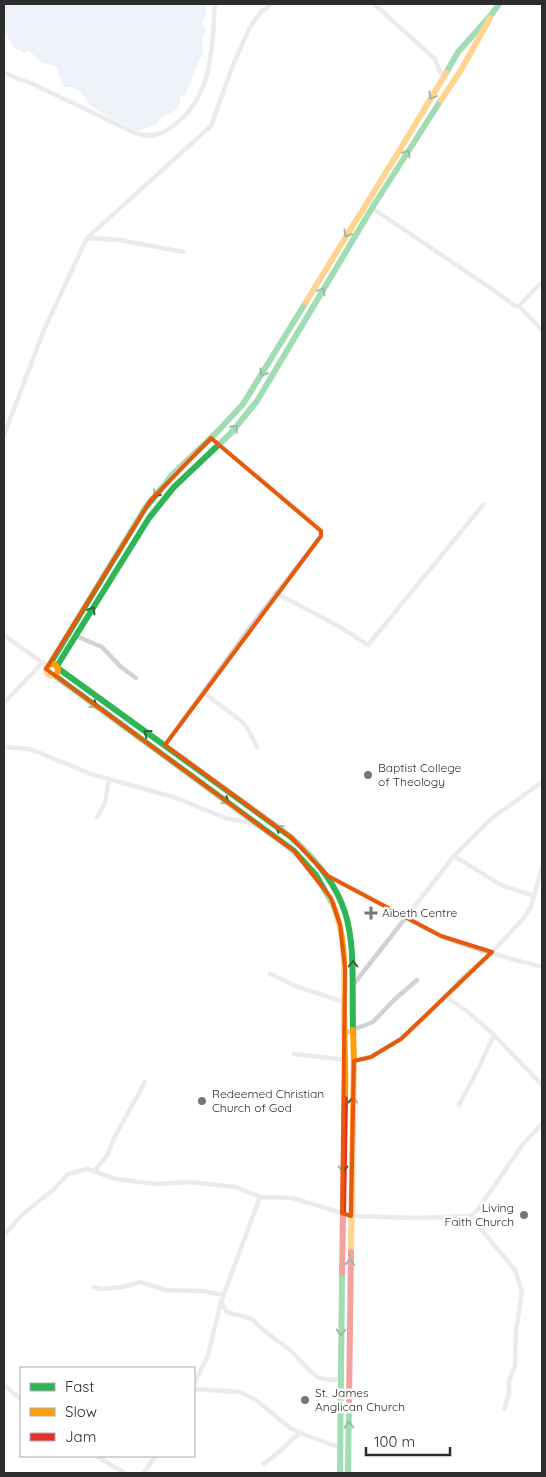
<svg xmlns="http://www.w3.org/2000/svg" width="546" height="1477" viewBox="0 0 546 1477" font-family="Quicksand,sans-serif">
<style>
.water{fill:#d8e4f0}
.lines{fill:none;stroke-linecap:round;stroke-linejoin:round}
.street{stroke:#d2d2d2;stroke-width:4.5}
.fast{stroke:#30b455;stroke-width:6}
.slow{stroke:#ff9f0a;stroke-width:6}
.jam{stroke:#e5322d;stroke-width:6}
.oneway{stroke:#2e633d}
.marked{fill:none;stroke:#e8590c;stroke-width:4;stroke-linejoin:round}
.poi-dot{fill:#767676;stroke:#fff;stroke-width:2}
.labels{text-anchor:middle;stroke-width:5;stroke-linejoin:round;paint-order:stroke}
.poi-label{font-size:12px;fill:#2d2d2d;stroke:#fff;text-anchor:start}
</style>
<rect width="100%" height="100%" fill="#fff"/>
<!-- water -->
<path class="water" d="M4 4H206V14L202 21 206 31 202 38 203 52 186 93 179 98 181 103C174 116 163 112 156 125L137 131C121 123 88 110 82 93L72 87H63L56 66 41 62 29 51 24 53 13 47 7 35 4 33Z"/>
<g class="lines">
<!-- street -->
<g class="street">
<path d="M374 4 435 59 440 72 445 74"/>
<path d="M4 73 35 85 135 133C152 138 159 136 174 125 213 97 212 47 215 4"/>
<path d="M372 208 492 289 515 306H519L542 282"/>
<path d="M183 252 120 240 87 238 211 126 233 65 250 27 262 11 272 4"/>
<path d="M519 306 542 330"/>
<path d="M4 435 44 330 87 238"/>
<path d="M276 593 340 627 368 645 483 505"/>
<path d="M4 635 47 666"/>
<path d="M76 636 102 647 121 667 136 678"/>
<path d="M203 692 241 721 248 729 257 747"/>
<path d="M4 703 42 663"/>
<path d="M165 745 249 629 321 536V531L319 527 211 438"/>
<path d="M4 747 29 749 38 752 91 774 177 798 225 818 256 824"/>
<path d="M97 817 105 803 109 779"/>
<path d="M454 856 501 885 534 896"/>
<path d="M328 876C367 892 401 918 440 935 471 949 509 958 542 967"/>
<path d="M270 974 298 987 344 1002"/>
<path d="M353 985 454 856 492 818 542 782"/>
<path d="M445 996 467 1011 494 1035 542 1085"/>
<path d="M345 1033 373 1022 394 1000 417 980"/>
<path d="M294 1054 346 1060"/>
<path d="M354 1061 371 1057 401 1039 430 1012 462 979 492 952 523 919 531 907 542 867"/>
<path d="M459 1105 479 1067 494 1035"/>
<path d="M94 1171 107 1156 113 1140 145 1082"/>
<path d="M470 1216 515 1270 522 1292 516 1331 515 1366 509 1381V1395L504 1409"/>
<path d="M4 1235 23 1214 54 1189 68 1174 87 1169 116 1179 156 1184 189 1182 236 1187 260 1197"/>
<path d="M94 1287 101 1289 123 1287 140 1282 166 1290 202 1291 223 1295"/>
<path d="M221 1302 227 1312 252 1319 262 1329 291 1351 311 1372 319 1378 332 1380 341 1378"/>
<path d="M194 1384 208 1355 221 1302 260 1197 293 1198 351 1216 416 1218 470 1216 477 1211 523 1144 542 1124"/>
<path d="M4 1385 21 1399"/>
<path d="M194 1389 240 1392 256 1400 290 1428 305 1435 341 1448"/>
<path d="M96 1456 125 1473"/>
<path d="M263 1464C277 1456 287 1443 300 1433"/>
<path d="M144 1473 155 1456"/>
</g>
<!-- fast -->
<g class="fast">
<path d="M446 73 458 52 491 15 499 4"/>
<path d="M50 664 145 508 173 474 219 430 243 404 306 302"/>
<path d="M57 666 149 518 174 487 231 433 257 401 372 208 441 100"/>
<path d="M59 669 291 837C363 901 351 943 353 1030"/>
<path d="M55 676 294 851 316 875 333 905"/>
<path d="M340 1473 342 1273"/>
<path d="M348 1473 349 1403"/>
</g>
<!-- slow -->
<g class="slow">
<path d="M441 100 461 70 490 18"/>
<path d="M306 302C352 226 401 150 446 73"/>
<circle cx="52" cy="670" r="6"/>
<path d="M333 905C347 940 344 970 344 1007 344 1038 346 1068 345 1099"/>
<path d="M351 1252 354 1061 353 1030"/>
</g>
<!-- jam -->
<g class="jam">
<path d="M342 1273 345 1099"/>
<path d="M349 1403 351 1252"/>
</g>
</g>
<!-- one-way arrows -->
<defs><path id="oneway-chevron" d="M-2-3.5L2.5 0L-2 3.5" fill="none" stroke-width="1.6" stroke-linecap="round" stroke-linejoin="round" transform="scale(1.25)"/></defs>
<g class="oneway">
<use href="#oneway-chevron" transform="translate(432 96) rotate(121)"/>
<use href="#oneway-chevron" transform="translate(407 153) rotate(-58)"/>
<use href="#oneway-chevron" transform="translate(347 234) rotate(121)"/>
<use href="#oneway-chevron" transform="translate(322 291) rotate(-59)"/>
<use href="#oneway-chevron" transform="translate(263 373) rotate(121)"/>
<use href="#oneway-chevron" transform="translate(235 428) rotate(-47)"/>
<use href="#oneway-chevron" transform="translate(156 494) rotate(130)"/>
<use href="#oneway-chevron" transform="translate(92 610) rotate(-59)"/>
<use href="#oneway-chevron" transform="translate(94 705) rotate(37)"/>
<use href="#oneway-chevron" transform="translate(147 733) rotate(-144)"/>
<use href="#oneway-chevron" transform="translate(226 801) rotate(35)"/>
<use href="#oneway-chevron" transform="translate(279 828) rotate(-144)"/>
<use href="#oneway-chevron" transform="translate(353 964) rotate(-90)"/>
<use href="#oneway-chevron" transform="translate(353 1100) rotate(-89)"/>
<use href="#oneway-chevron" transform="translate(343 1169) rotate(91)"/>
<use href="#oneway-chevron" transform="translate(350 1262) rotate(-89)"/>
<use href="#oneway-chevron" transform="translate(341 1332) rotate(90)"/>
<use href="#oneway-chevron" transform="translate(349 1425) rotate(-91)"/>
</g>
<!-- marked area -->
<path d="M0 0H546V1477H0ZM211 438 321 531V536L165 745 291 837 328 876 441 936 492 952 401 1039 371 1057 354 1061 351 1216 342 1213 345 969 340 925 331 898 294 851 46 669 150 501Z" fill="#fff" fill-opacity=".55" fill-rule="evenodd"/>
<path class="marked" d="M211 438 321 531V536L165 745 291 837 328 876 441 936 492 952 401 1039 371 1057 354 1061 351 1216 342 1213 345 969 340 925 331 898 294 851 46 669 150 501Z"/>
<!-- markers -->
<g class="poi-dot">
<circle cx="368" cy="775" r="5"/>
<path d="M368.5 905.5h5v5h5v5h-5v5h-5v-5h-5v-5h5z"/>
<circle cx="202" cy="1101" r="5"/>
<circle cx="524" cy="1215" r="5"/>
<circle cx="305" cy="1400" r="5"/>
</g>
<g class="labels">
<!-- poi labels -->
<g class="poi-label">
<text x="378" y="772">Baptist College<tspan x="378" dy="14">of Theology</tspan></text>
<text x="382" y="917">Aibeth Centre</text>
<text x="212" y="1098">Redeemed Christian<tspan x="212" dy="14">Church of God</tspan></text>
<text x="514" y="1212" text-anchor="end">Living<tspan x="514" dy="14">Faith Church</tspan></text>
<text x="315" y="1397">St. James<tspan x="315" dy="14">Anglican Church</tspan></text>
</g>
</g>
<!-- border -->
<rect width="546" height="1477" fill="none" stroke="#2d2d2d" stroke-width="10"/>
<!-- legend -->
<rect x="20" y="1367" width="175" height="90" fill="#ffffff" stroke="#ababab"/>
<rect x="30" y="1383" width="25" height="8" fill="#30b455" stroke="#ababab"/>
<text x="65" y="1392" font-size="15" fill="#2d2d2d">Fast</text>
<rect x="30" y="1408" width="25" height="8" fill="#ff9f0a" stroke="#ababab"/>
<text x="65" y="1417" font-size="15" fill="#2d2d2d">Slow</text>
<rect x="30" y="1433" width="25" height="8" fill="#e5322d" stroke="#ababab"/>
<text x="65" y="1442" font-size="15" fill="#2d2d2d">Jam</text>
<!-- scale -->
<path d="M366 1447v8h84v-8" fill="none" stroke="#2d2d2d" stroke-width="2.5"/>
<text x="374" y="1447" font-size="15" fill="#2d2d2d" stroke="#ffffff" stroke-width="4" paint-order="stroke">100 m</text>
</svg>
